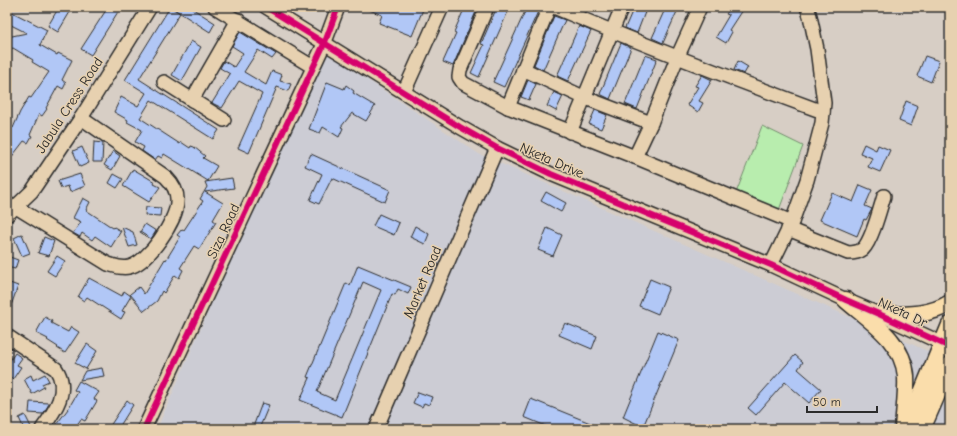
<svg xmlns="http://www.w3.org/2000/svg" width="957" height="436" viewBox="0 0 957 436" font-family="'Comic Neue',sans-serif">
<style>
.built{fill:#ccccd4}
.green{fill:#b8edae;stroke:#728c6c}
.building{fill:#b1c7f6;stroke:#2b2b2b;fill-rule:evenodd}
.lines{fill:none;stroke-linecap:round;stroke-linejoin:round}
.minor-casing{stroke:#2b2b2b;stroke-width:16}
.major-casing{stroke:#2b2b2b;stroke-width:19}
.minor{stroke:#e7d1b0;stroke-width:13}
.major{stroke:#faddab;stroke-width:16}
.cycleway-casing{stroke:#e7d1b0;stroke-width:8}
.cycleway{stroke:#d6006c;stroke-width:6}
.labels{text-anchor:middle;stroke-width:3;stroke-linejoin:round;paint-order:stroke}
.street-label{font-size:14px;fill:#2b2b2b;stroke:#e7d1b0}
</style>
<rect width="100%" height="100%" fill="#d7cec5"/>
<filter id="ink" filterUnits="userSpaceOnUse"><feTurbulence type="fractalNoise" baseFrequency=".025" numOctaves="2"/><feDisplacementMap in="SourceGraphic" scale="8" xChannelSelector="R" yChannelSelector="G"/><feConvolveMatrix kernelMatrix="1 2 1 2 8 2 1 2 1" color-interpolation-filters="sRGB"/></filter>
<g filter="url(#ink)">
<!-- built -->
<path class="built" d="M326 52 479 154 950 361V429H157L271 167Z"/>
<!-- green -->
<path class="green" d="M762 126 803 146 779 210 736 193Z"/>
<!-- building -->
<g class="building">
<path d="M59 7H73L58 32 48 26Z"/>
<path d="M108 7H121L91 55 81 49Z"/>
<path d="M170 7 180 13 139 79 219 130 213 139 151 100 140 118 180 144 181 142 190 148 191 146 194 147 205 156 203 158 217 166 208 181 164 154 162 158 158 156 155 160 142 151 144 147 135 142 142 130 127 122 128 120 114 112 121 97 138 106 146 93 125 80Z"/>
<path d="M171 7H190L215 23 210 32Z"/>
<path d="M362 7H424L412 36 379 23 382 15Z"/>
<path d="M465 7H478L453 66 443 62 456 33 454 32Z"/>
<path d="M497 7H510L479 77 471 73 484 45 481 44Z"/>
<path d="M527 7H540L504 87 493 82Z"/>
<path d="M634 7H647L637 33 625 28Z"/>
<path d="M666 7H679L663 43 652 38Z"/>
<path d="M731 7H738L742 10 729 30 732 32 726 43 716 37 729 15 726 14Z"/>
<path d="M10 11 47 30 40 45 57 55 58 53 72 60 62 80 66 83 63 89 58 86 46 108 47 109 42 116 39 114 30 135 32 136 28 143 24 141 7 163V132L10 126 13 128 20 112 29 97 31 98 49 72 32 62 33 60 13 48 7 50V37L27 33 7 23V17Z"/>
<path d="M554 16 565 20 543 70 534 65Z"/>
<path d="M579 26 591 31 568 81 557 76Z"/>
<path d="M240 32 276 54 272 59 258 50 244 72 266 85 272 71 282 75 280 81 291 84 288 91 277 87 249 153 238 148 262 94 239 81 222 108 212 103 230 74 220 68 224 61 234 67 243 53 232 46Z"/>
<path d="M191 41 201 47 182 81 172 75Z"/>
<path d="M621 43 631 48 610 99 600 94Z"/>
<path d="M645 55 657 59 637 109 625 104Z"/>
<path d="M925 56 939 61 931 82 917 76Z"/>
<path d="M738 61 748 67 744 74 734 70Z"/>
<path d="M702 75 712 80 699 101 703 103 698 112 687 105 698 87 695 86Z"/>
<path d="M528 80 536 84 529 100 521 97Z"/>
<path d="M327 82 344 89 346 85 354 91 353 93 375 106 366 121 352 113 341 127 343 128 339 137 323 127 320 133 309 129Z"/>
<path d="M554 92 563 96 556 111 547 106Z"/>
<path d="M906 101 918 106 911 126 899 121Z"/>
<path d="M595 110 607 115 601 129 589 124Z"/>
<path d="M94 142 103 143 102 162H93Z"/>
<path d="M864 144 876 150 878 145 890 150 880 172 868 167 872 158 860 153Z"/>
<path d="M82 147 89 163 80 167 73 151Z"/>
<path d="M113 151 120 156 112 170 104 165Z"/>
<path d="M311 154 390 190 385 202 332 178 319 204 310 200 322 174 305 166Z"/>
<path d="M133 169 155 182 154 184 160 187 149 202 123 186Z"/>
<path d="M80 174 85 186 70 192 68 186 61 188 58 181Z"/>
<path d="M114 174 123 179 117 188 109 183Z"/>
<path d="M232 178 234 188 205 192 223 203 213 220 216 222 199 249 194 246 180 268 183 270 179 278 175 275 164 293 162 291 157 301 144 311 130 294 139 287 144 294 165 259 166 260 180 237 177 235 182 229 184 230 203 201 200 199 207 187 205 182Z"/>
<path d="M860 185 872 190 865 206 872 209 866 220 864 219 857 236 820 220 832 193 853 202Z"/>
<path d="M546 192 566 203 561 212 541 201Z"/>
<path d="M83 198 90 202 86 210 113 228 114 227 121 231 111 247 95 236 92 240 82 233 80 237 73 233 81 222 73 218Z"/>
<path d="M146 207 161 208 160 216 145 215Z"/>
<path d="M379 214 399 223 394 235 373 226Z"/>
<path d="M145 224 156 231 151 239 140 232Z"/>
<path d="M415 226 429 234 425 244 410 237Z"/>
<path d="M122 227 133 232 137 245 129 247Z"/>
<path d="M547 228 562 235 553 256 538 250Z"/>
<path d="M22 234 30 253 22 256 14 238Z"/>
<path d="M44 237 54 241 49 256 38 253Z"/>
<path d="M7 256 18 260 15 269 7 267Z"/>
<path d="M57 256 65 261 55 276 47 271Z"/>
<path d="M358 265 411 287 408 294 398 289 395 295 392 294 342 417 300 400 310 378 307 377 346 283 350 285ZM363 282 381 290 335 400 317 392Z"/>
<path d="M89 278 122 296 124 291 131 296 122 311 125 312 121 319 87 297 84 301 78 297Z"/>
<path d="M650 279 669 287 658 314 639 306Z"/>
<path d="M7 282 18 286 8 314 7 313Z"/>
<path d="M45 317 52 321 51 323 68 332 71 327 79 332 65 353 57 348 58 347 47 340 48 339 36 333Z"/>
<path d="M565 323 597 336 592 349 559 335Z"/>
<path d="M658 331 679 340 643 427 623 417Z"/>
<path d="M87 344 97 351 86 369 75 363Z"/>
<path d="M15 353 22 358 17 365 21 367 13 379 7 374V365Z"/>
<path d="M795 355 803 362 798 369 821 389 809 403 785 382 756 415 748 408Z"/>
<path d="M102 368 104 376 80 380 85 371Z"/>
<path d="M45 374 49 381 42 384 44 387 32 394 24 379 31 375 33 380Z"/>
<path d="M79 381 99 392 94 399 97 401 85 421 81 419 74 429H53L68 409 78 392 74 390Z"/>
<path d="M418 392 432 397 429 405 424 403 422 407 413 403Z"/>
<path d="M531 399 605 429H553L524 417Z"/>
<path d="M127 400 133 405 118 429H108Z"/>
<path d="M30 402 49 403V404L43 414 29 413Z"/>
<path d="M262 403 269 405 259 429 253 427Z"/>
<path d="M25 415 32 429H24L19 418Z"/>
</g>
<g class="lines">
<defs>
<g id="minor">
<path d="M215 7 313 67"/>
<path d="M266 7 460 127 497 148 551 174 771 265 846 300 881 315 950 347"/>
<path d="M487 7 460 70 459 77 463 83 508 107 635 157 792 222"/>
<path d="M554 7C643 45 733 79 823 112"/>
<path d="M523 69 583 97 651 123"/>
<path d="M164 82 224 120"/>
<path d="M404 92 442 7"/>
<path d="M192 100 238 20"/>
<path d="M508 107 549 7"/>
<path d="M570 132 622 7"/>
<path d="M635 157 651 123 677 58 700 7"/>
<path d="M16 207 108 264C115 266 121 269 129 267 148 263 177 220 177 202 178 192 173 184 166 177L81 118"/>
<path d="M7 215 32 191 81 118 150 7"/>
<path d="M788 229 848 253C853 253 859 252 863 249 872 240 880 209 884 196"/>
<path d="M771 265 792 222 807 180 822 123 824 103 817 49 810 16 807 7"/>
<path d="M7 336 56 369C70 390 55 411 42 429"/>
<path d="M144 429 325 42 338 7"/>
<path d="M376 429 497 148"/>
</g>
<g id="major">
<path d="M846 300C870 321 903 341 906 376 907 393 904 412 903 429"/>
<path d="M881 315C905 315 929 316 950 303"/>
<path d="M908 426 950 325"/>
<path d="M922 429 950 365"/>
</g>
</defs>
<!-- minor casing -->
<use href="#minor" class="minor-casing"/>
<!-- major casing -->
<use href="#major" class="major-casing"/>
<!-- minor -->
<use href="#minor" class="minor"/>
<!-- major -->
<use href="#major" class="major"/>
<defs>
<g id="cycleway">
<path d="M266 7 460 127 497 148 551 174 771 265 846 300 881 315 950 347"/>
<path d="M144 429 325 42 338 7"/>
</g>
</defs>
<!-- cycleway casing -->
<use href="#cycleway" class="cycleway-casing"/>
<!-- cycleway -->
<use href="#cycleway" class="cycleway"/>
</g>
</g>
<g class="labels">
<!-- street labels -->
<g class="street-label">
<text transform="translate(69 105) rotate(-57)" y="5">Jabula Cress Road</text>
<text transform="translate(552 160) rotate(24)" y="5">Nketa Drive</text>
<text transform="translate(223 231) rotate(-65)" y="5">Siza Road</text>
<text transform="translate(422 282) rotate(-67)" y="5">Market Road</text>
<text transform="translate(903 312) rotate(25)" y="5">Nketa Dr</text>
</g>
</g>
<!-- margin -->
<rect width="957" height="436" fill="none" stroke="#e7d1b0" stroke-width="24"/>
<rect x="12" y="12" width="933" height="412" fill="none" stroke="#2b2b2b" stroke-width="1.5" filter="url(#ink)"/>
<!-- scale -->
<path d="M807 406v6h70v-6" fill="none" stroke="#2b2b2b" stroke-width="2"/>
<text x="813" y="406" font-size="12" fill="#2b2b2b" stroke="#e7d1b0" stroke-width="3" paint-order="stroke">50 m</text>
</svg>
